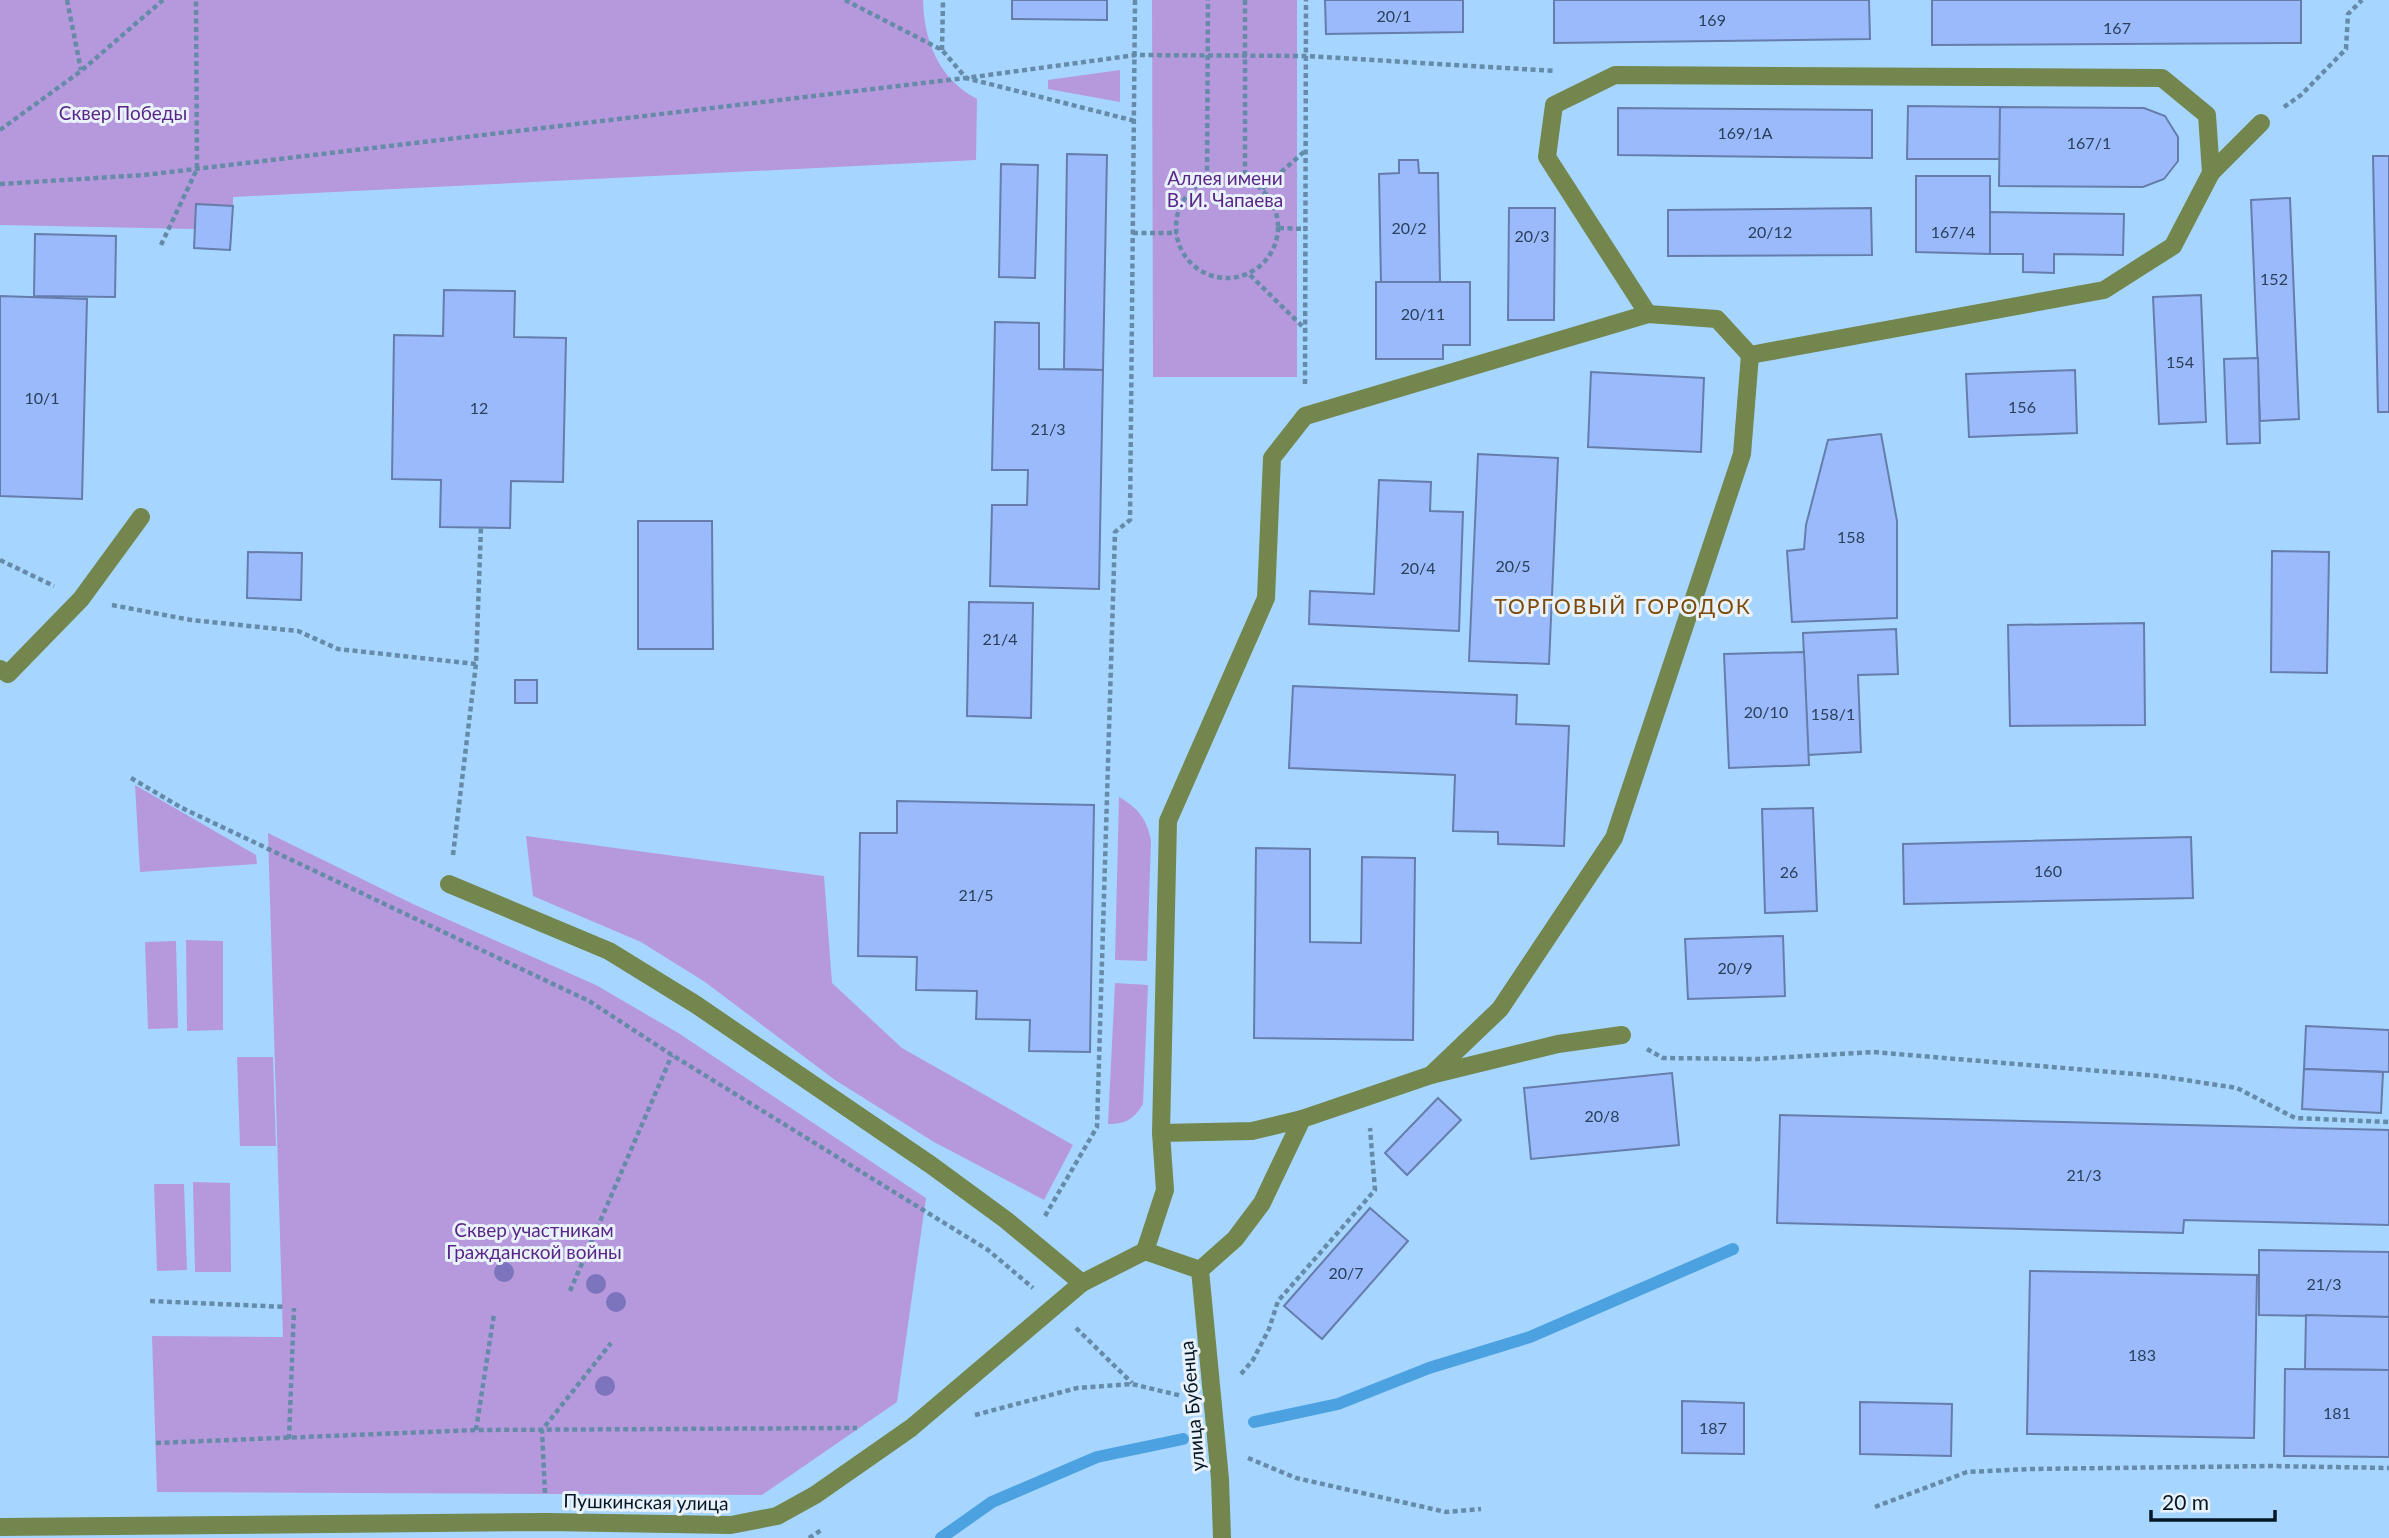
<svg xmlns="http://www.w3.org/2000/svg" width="2389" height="1538" viewBox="0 0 2389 1538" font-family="Lato,sans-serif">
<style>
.green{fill:#b699dd}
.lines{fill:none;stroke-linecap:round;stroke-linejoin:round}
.stream{stroke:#4ca1e1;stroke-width:12}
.building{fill:#9abafb;stroke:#667dab;stroke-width:2}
.path{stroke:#668ba9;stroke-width:4.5;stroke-dasharray:5 3.5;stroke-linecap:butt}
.service{stroke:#73864d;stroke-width:18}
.minor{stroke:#73864d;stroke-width:18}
.tree{fill:#7c75bd}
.labels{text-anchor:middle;stroke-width:6;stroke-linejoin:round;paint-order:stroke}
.number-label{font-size:16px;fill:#2a405a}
.park-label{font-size:19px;fill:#592687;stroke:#e9f2fb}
.street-label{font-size:19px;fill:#051725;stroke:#e9f2fb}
.neighbourhood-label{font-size:21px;letter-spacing:2px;fill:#7d4907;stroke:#e9f2fb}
</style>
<rect width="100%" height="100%" fill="#a6d6ff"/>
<!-- green -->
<g class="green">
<path d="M0 0H923C924 42 939 79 977 99L976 160 233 197V206L196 204 195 229 0 225Z"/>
<path d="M1152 0H1297V377H1153Z"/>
<path d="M1120 70V102L1048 89V80Z"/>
<path d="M135 785 256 855 257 864 140 872Z"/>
<path d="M1119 797C1138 808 1147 819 1151 841L1147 961 1115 960Z"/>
<path d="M268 833 413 904 596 985 680 1034 926 1198 897 1402 762 1495 157 1492 152 1336 283 1337Z"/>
<path d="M526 836 824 876 832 983 902 1048 1073 1145 1044 1200 934 1142 835 1080 705 982 641 942 533 896Z"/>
<path d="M186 940 223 941V1030L187 1031Z"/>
<path d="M176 941 178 1028 148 1029 145 942Z"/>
<path d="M1115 983 1148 985 1143 1104C1134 1119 1126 1124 1108 1124Z"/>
<path d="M237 1057H273L276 1146H240Z"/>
<path d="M193 1182 230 1183 231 1272H195Z"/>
<path d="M154 1184H184L187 1270 157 1271Z"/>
</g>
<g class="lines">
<!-- stream -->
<g class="stream">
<path d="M1254 1422 1338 1404 1429 1368 1530 1337 1733 1249"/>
<path d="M941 1538 992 1502 1097 1457 1183 1439"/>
</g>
</g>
<!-- building -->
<g class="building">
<path d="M1012 0H1107V20L1012 19Z"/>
<path d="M1325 0H1463V32L1326 34Z"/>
<path d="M1554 0H1869L1870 39 1554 43Z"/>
<path d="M1932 0H2301V43L1932 45Z"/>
<path d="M1908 106 2000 107V159H1907Z"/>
<path d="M2000 107 2144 108 2165 116 2178 137V161L2164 179 2143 187 1999 186Z"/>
<path d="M1618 108 1872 110V158L1618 155Z"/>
<path d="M1067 154 1107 155 1103 370 1064 369Z"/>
<path d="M2373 156H2389V412H2378Z"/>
<path d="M1399 160H1418L1419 173H1438L1440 282 1381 283 1379 174 1399 173Z"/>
<path d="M1001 164 1038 165 1035 278 999 277Z"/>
<path d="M1916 176H1990V254L1916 252Z"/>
<path d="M2290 198 2299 419 2260 421 2251 200Z"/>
<path d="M196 204 233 206 230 250 194 248Z"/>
<path d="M1509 208H1555L1554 320H1508Z"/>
<path d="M1871 208 1872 255 1668 256V210Z"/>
<path d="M1990 212 2124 214 2123 255 2054 254V273L2023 272V254H1990Z"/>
<path d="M35 234 116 236 115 297 34 296Z"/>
<path d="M1376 282H1470V345H1443V359H1376Z"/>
<path d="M444 290 515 291 514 337 566 338 563 482 511 481 510 528 440 527 441 480 392 479 394 335 443 336Z"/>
<path d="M2201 295 2206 422 2159 424 2153 297Z"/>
<path d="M0 296 87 299 82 499 0 496Z"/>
<path d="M995 322 1039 323V369L1103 370 1099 589 990 586 992 505H1027L1028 470H992Z"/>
<path d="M2258 358 2260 443 2227 444 2224 359Z"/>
<path d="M2075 370 2077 433 1969 437 1966 374Z"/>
<path d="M1591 372 1704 378 1701 452 1588 447Z"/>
<path d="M1881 434 1897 521V618L1792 622 1787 551 1804 549 1806 525 1828 440Z"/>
<path d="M1478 454 1558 458 1549 664 1469 661Z"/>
<path d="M1379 480 1431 482 1430 511 1463 512 1459 631 1309 624 1310 591 1374 594Z"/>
<path d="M638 521H712L713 649H638Z"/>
<path d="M2272 551 2329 552 2327 673 2271 672Z"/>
<path d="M248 552 302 553 301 600 247 598Z"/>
<path d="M969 602 1033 603 1031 718 967 716Z"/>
<path d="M2144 623 2145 725 2010 726 2008 625Z"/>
<path d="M1896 629 1898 674 1858 675 1861 752 1808 755 1803 633Z"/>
<path d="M1804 652 1809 765 1729 768 1724 654Z"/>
<rect x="515" y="680" width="22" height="23"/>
<path d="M1293 686 1517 695 1516 724 1569 726 1564 846 1498 844V832L1453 831 1455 775 1289 768Z"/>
<path d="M897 801 1094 805 1090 1052 1029 1051 1030 1020 976 1019 977 991 916 990 917 957 858 956 860 833H897Z"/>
<path d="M1813 808 1817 911 1765 913 1762 809Z"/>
<path d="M2191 837 2193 898 1904 904 1903 844Z"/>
<path d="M1256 848 1310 849V942L1361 943 1362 857 1415 858 1413 1040 1254 1038Z"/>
<path d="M1783 936 1785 996 1688 999 1685 939Z"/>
<path d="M2306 1026 2389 1030V1072L2304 1069Z"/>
<path d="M2304 1069 2383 1072 2381 1113 2302 1109Z"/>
<path d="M1672 1073 1679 1145 1531 1159 1524 1088Z"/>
<path d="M1438 1098 1461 1120 1407 1175 1385 1153Z"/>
<path d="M1780 1115 2389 1130V1225L2184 1220 2183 1233 1777 1223Z"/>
<path d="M1370 1208 1408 1241 1322 1339 1284 1306Z"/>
<path d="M2259 1250 2389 1252V1317L2259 1315Z"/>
<path d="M2030 1271 2257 1275 2254 1438 2027 1434Z"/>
<path d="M2306 1315 2389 1317V1370L2305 1369Z"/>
<path d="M2285 1369 2389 1370V1457L2284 1456Z"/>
<path d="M1682 1401 1744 1403V1454L1682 1453Z"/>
<path d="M1860 1402 1952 1404 1951 1456 1860 1454Z"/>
</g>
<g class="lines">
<!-- path -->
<g class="path">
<path d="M67 0 81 70"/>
<path d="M845 0 942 50 966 78 1135 121"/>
<path d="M1245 0V178"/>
<path d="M942 50 943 0"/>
<path d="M2284 107 2301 95 2346 49 2348 14 2362 0"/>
<path d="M0 130 81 71 163 0"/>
<circle cx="1227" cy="227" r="51"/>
<path d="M1207 179 1208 0"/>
<path d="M0 184 144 175 966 78 1136 55 1306 56 1555 71"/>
<path d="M1262 189 1306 150"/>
<path d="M1279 228 1306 229"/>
<path d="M1133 233H1177"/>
<path d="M161 245 197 169 196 0"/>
<path d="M1250 275 1305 329"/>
<path d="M1305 384 1306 0"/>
<path d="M0 560 54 586"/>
<path d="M112 605 191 620 298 631 338 649 476 664"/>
<path d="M131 778 182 808 589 1001 672 1055 988 1250 1033 1288"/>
<path d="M453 855 476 664 481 527"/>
<path d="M1647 1049 1663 1058 1758 1059 1873 1052 2159 1076 2237 1088 2295 1118 2389 1122"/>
<path d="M1045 1216 1097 1127 1115 532 1130 520 1135 0"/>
<path d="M570 1291 672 1055"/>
<path d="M150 1301 286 1307"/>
<path d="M1076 1328 1132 1383"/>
<path d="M1241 1374 1253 1360 1269 1329 1278 1301 1375 1190 1370 1128"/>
<path d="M975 1415 1077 1388 1132 1384 1182 1396"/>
<path d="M476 1430 494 1314"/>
<path d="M289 1439 294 1308"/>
<path d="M156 1443 476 1430 857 1428"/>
<path d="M1248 1458 1296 1478 1446 1512 1481 1509"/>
<path d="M545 1493 542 1430 611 1343"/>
<path d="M1875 1507 1967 1472 2030 1469 2270 1466 2389 1468"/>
<path d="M809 1538 823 1529"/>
</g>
<!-- service -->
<g class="service">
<path d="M2211 173 2261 123"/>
<path d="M1648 314 1547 157 1554 105 1615 75 2162 78 2207 115 2211 173 2173 246 2104 290 1750 355"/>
<path d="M0 669 8 674 81 599 141 517"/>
<path d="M449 884 609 951 695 1004 931 1165 1006 1220 1082 1283"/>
<path d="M1431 1075 1558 1044 1622 1035"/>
<path d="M1161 1133 1252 1131 1302 1119"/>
<path d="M1145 1251 1165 1190 1161 1133 1168 821 1266 598 1272 458 1305 416 1648 314 1717 319 1750 355 1742 454 1614 838 1500 1009 1431 1075 1302 1119 1262 1203 1235 1239 1200 1270"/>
</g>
<!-- minor -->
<path class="minor" d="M0 1527 547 1522 731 1525 777 1516 815 1495 911 1428 1082 1283 1145 1251 1200 1270 1220 1479 1222 1538"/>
</g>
<!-- trees -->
<g class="tree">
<circle cx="504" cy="1272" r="10"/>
<circle cx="596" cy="1284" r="10"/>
<circle cx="616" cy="1302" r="10"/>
<circle cx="605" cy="1386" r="10"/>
</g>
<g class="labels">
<!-- number labels -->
<g class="number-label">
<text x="1394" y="22">20/1</text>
<text x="1712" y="26">169</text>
<text x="2117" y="34">167</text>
<text x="1745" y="139">169/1А</text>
<text x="2089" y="149">167/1</text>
<text x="1409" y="234">20/2</text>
<text x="1770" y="238">20/12</text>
<text x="1953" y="238">167/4</text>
<text x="1532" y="242">20/3</text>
<text x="2274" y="285">152</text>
<text x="1423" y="320">20/11</text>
<text x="2180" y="368">154</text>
<text x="42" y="404">10/1</text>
<text x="2022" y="413">156</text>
<text x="479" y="414">12</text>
<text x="1048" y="435">21/3</text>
<text x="1851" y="543">158</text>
<text x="1513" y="572">20/5</text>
<text x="1418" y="574">20/4</text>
<text x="1000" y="645">21/4</text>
<text x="1766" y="718">20/10</text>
<text x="1833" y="720">158/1</text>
<text x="2048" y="877">160</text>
<text x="1789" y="878">26</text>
<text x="976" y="901">21/5</text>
<text x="1735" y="974">20/9</text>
<text x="1602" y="1122">20/8</text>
<text x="2084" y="1181">21/3</text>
<text x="1346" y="1279">20/7</text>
<text x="2324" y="1290">21/3</text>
<text x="2142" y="1361">183</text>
<text x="2337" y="1419">181</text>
<text x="1713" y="1434">187</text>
</g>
<!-- park labels -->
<g class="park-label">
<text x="123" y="120">Сквер Победы</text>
<text x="1225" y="185">Аллея имени<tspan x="1225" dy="22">В. И. Чапаева</tspan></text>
<text x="534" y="1237">Сквер участникам<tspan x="534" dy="22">Гражданской войны</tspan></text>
</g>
<!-- street labels -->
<g class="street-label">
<text transform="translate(1192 1406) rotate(-95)" y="7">улица Бубенца</text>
<text transform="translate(646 1502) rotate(1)" y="7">Пушкинская улица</text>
</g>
<!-- neighbourhood labels -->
<g class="neighbourhood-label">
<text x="1623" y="614">ТОРГОВЫЙ ГОРОДОК</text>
</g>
</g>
<!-- scale -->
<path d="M2151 1510v10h124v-10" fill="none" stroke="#051725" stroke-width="3.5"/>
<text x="2162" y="1510" font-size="21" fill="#051725" stroke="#e9f2fb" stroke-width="5" paint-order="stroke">20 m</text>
</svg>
